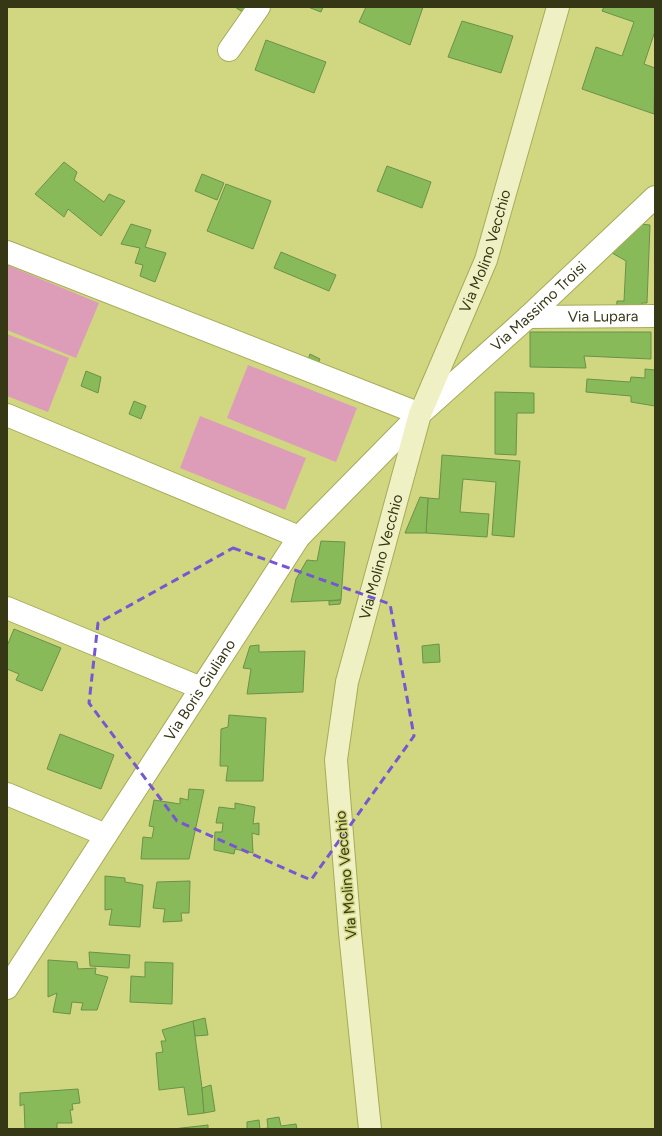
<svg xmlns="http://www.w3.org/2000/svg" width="662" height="1136" viewBox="0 0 662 1136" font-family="Figtree,sans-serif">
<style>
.green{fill:#dd9db9}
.building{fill:#89ba5a;stroke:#6b9149}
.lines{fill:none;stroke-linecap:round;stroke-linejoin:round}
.street-casing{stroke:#a7ab58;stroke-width:24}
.secondary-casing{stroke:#a7ab58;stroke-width:24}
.street{stroke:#fff;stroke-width:22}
.secondary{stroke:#eff1c4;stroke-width:22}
.marked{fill:none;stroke:#7757d1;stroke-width:3;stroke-dasharray:8 5;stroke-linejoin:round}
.labels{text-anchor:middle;stroke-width:3;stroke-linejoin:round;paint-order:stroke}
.street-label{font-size:15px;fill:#363714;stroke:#d1d681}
</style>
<rect width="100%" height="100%" fill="#d1d681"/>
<!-- green -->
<g class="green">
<path d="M7 265 99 303 76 358 7 330Z"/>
<path d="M7 334 69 358 48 412 7 396Z"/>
<path d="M248 365 357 408 336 462 227 418Z"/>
<path d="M200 416 306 458 285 510 180 468Z"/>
</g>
<!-- building -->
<g class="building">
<path d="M235 7H248L244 13Z"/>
<path d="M308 7H323L321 12Z"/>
<path d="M366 7H423L410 45 359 22Z"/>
<path d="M604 7H655V35L654 34 644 64 655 68 654 114 582 89 596 47 622 56 634 22 602 11Z"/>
<path d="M462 21 513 36 501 73 448 57Z"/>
<path d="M266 40 326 62 314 93 255 70Z"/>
<path d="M64 162 77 172 74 180 104 202 109 194 125 201 101 236 68 209 64 217 35 194Z"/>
<path d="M387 166 431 182 422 208 377 191Z"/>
<path d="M202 174 224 183 217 200 195 191Z"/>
<path d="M226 184 271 201 253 249 207 231Z"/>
<path d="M131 224 151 230 145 247 166 253 155 282 140 276 143 265 135 263 140 248 121 244Z"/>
<path d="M639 224 650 225 647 303H642V313L616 312 617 301H624L626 261 607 250Z"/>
<path d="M281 252 336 275 329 291 274 268Z"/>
<path d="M530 332H651V359L584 356 586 368 530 367Z"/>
<path d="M310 354 320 359 317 366 307 362Z"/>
<path d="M645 369 655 370V406L631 402V396L586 392 587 379 630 382 631 377 645 378Z"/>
<path d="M86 371 101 377 98 393 81 386Z"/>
<path d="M495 392 534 393V413H517L516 455 495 454Z"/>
<path d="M134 401 146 406 141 419 129 414Z"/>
<path d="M442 455 520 461 514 537 492 535 496 482 463 479 460 512 489 514 487 537 426 533 428 498 439 499Z"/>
<path d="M420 497 428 498 426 533H405Z"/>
<path d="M321 541 345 542 341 600 291 602 296 579 307 560 317 561Z"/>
<path d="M341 600 340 604 329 605V601Z"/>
<path d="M14 629 61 648 42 691 16 680 19 674 7 669V646Z"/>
<path d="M439 644 440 662 423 663 422 646Z"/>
<path d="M259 645V652L305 651 303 692 247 694 251 669 243 668 250 646Z"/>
<path d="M229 715 266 718 263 781H226L228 766H220L221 729 228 727Z"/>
<path d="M60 734 114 755 101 789 47 769Z"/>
<path d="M189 789 204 790 189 859H141L143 837 152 838 154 827 149 826 154 800 180 804V798L188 800Z"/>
<path d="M235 803 255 807 253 824 259 823V835L252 833 253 853 235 849 234 854 214 850 215 832H222L223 823H216L219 807 235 809Z"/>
<path d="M105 876 125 878V882L143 885 140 927 109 925 112 909 105 910Z"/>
<path d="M190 881 189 913H181L182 921 163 922 165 909 153 908 157 882Z"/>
<path d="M89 952 130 955 129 968 90 966Z"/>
<path d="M48 960 77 962 78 969 96 968 95 974 108 977 97 1010H81L83 1003 72 1002 70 1014 53 1012 57 993 48 997Z"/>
<path d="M145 962 173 963 172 1004 130 1002 131 976 145 977Z"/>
<path d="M205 1018 208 1035 195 1036 193 1021Z"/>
<path d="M193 1021 202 1088 204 1113 188 1115 184 1087 159 1090 156 1053 163 1052 161 1041H166L162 1030Z"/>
<path d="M211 1085 215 1111 204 1113 202 1088Z"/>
<path d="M78 1089 80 1103 72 1104 73 1110H70L72 1123H57V1129H25L24 1104 20 1106V1093Z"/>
<path d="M279 1117 281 1126 296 1124 297 1129H261L268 1128 267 1119Z"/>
<path d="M259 1120 260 1129H247V1122Z"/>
<path d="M208 1125V1129H173Z"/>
</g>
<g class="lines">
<defs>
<g id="street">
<path d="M229 50 259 7"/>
<path d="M7 252 420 414"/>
<path id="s1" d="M528 317 655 316"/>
<path d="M7 415 299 537"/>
<path d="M7 608 201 688"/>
<path d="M7 794 106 835"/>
<path id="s2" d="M7 988 299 537 420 414 528 317 655 197"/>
</g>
<g id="secondary">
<path id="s3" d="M370 1129 350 933 336 760 347 682 420 414 486 260 558 7"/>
</g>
</defs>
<!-- street casing -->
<use href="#street" class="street-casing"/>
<!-- secondary casing -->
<use href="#secondary" class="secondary-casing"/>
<!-- street -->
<use href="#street" class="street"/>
<!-- secondary -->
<use href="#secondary" class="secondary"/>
</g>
<!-- marked area -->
<path class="marked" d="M233 548 390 604 414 736 311 880 177 821 89 703 98 623Z"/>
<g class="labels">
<!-- street labels -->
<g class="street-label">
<text dy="5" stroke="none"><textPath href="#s3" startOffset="903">Via Molino Vecchio</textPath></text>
<text dy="5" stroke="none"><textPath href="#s2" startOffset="870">Via Massimo Troisi</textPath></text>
<text dy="5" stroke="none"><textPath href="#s1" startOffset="75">Via Lupara</textPath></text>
<text dy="5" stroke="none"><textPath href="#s3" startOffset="579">Via Molino Vecchio</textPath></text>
<text dy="5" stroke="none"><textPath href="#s2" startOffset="355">Via Boris Giuliano</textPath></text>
<text transform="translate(346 875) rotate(-95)" y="5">Via Molino Vecchio</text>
</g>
</g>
<!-- border -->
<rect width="662" height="1136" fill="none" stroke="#363714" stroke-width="16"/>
</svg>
